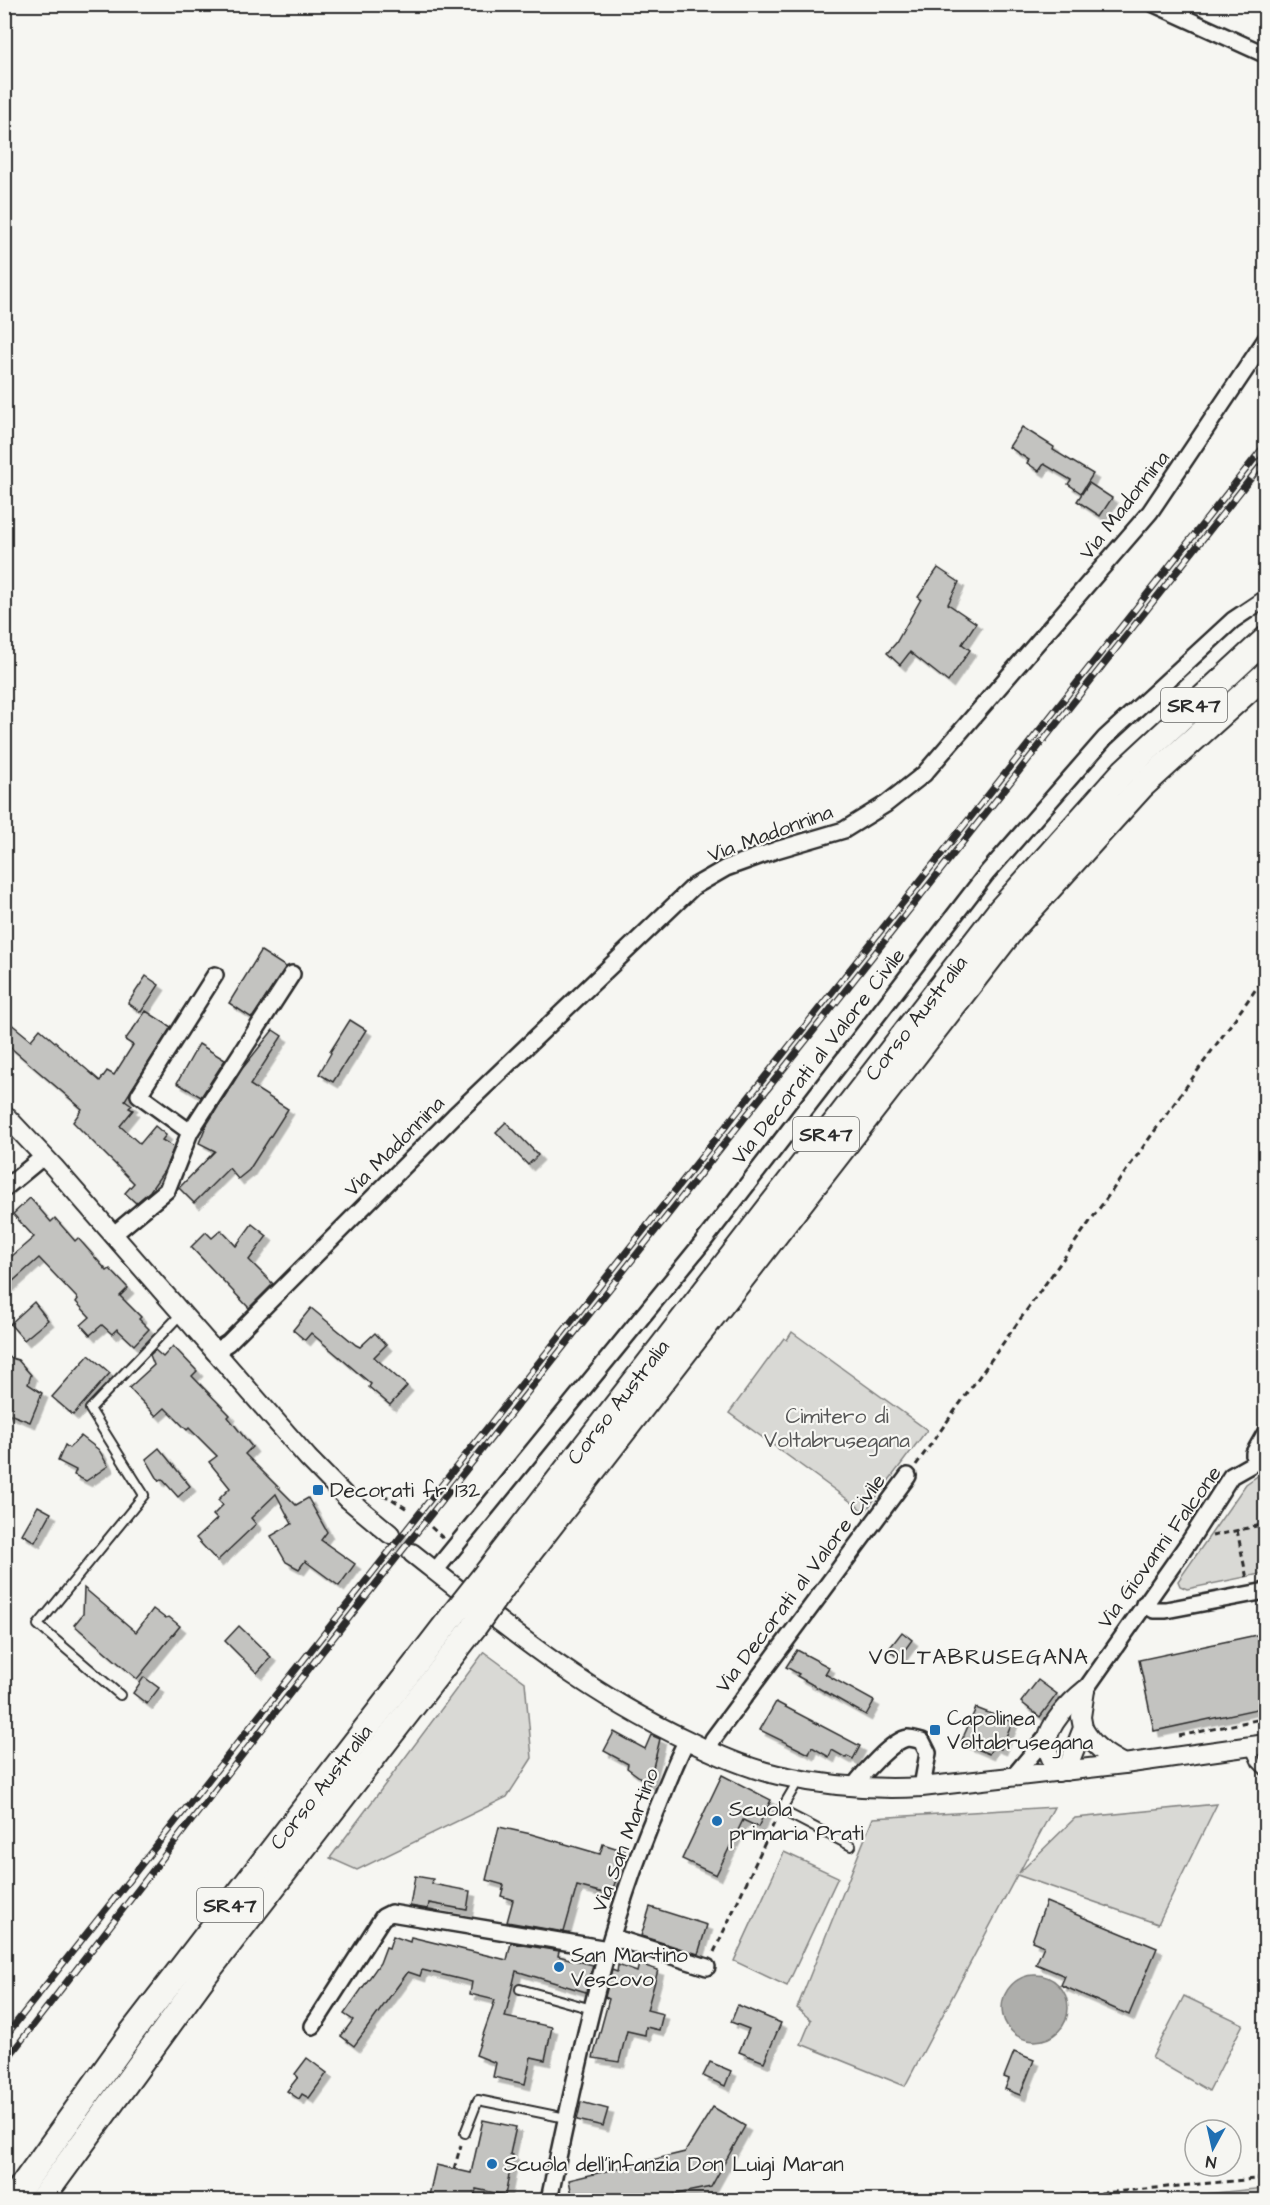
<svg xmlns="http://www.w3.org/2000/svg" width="1270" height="2205" viewBox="0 0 1270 2205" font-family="'Architects Daughter',sans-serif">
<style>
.green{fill:#d9d9d5;stroke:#828280;stroke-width:1.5}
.water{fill:#aeaeab;stroke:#7a7a78;stroke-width:1.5}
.building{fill:#c3c3c0;stroke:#2b2b2b;stroke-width:1.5;filter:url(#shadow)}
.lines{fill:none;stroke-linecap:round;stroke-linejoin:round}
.tertiary-tunnel{stroke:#cdcdca;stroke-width:18;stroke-dasharray:18 9;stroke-linecap:butt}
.service-casing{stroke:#2b2b2b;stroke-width:12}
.minor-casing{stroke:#2b2b2b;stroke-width:20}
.tertiary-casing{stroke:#2b2b2b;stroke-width:22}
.trunk-casing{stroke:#2b2b2b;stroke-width:28}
.path{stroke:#2b2b2b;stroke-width:3;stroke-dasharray:6 4.5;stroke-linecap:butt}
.service{stroke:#f6f6f2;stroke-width:8}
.minor{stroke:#f6f6f2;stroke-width:15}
.tertiary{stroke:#f6f6f2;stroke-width:18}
.trunk{stroke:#f6f6f2;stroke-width:24}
.rail-casing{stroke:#2b2b2b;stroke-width:7}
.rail{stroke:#f6f6f2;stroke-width:4.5;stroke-dasharray:14;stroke-linecap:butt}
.trunk-bridge-casing{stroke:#2b2b2b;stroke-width:28;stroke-linecap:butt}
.trunk-bridge{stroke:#f6f6f2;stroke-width:24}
.poi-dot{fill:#1f6fb2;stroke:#f6f6f2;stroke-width:2}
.labels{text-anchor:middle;stroke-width:4.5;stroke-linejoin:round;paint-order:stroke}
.shield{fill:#f6f6f2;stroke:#686867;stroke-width:1.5}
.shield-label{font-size:20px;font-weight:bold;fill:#2b2b2b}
.street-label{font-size:21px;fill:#2b2b2b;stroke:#f6f6f2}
.park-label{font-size:21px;fill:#565656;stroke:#f6f6f2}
.poi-label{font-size:21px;fill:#2b2b2b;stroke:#f6f6f2;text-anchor:start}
.neighbourhood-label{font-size:22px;letter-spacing:1.5px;fill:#2b2b2b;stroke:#f6f6f2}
</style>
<defs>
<filter id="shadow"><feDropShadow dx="5.5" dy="5.5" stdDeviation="0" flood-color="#0004"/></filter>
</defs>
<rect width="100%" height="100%" fill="#f6f6f2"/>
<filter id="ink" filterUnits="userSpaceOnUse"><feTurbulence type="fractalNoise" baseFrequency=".0167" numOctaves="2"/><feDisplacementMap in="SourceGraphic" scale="12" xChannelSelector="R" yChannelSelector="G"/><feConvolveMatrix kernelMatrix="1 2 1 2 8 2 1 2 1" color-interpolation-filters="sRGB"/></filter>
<g filter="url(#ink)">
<!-- green -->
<g class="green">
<path d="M792 1332 927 1430 865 1512 729 1413 784 1338 787 1340Z"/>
<path d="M1265 1473V1573L1187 1589 1180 1586 1178 1581 1246 1484 1259 1475Z"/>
<path d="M484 1652 525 1682 532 1758 507 1797 357 1870 330 1858Z"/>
<path d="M1217 1804 1158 1924 1017 1875 905 2086 801 2044 811 2020 797 2008 873 1818 1054 1807 1019 1873 1075 1818Z"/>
<path d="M784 1852 838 1877 787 1986 734 1961Z"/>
<path d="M1184 1996 1243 2024 1209 2091 1152 2058Z"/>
<path d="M1265 2188V2200H1143Z"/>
</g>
<!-- water -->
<circle class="water" cx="1035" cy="2008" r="33"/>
<!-- building -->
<g class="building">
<path d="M1022 427 1054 447 1053 450 1093 474 1081 493 1068 484 1071 480 1044 464 1039 471 1027 463 1029 460 1009 447Z"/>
<path d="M1089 483 1112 498 1100 516 1077 501Z"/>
<path d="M938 568 959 582 948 604 976 623 962 644 970 650 948 682 910 652 900 665 887 653 896 643 921 599 918 597Z"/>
<path d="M261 951 286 967 252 1018 229 1003Z"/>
<path d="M146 976 159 985 141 1012 128 1003Z"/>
<path d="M146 1011 171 1027 125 1100 132 1105 129 1108 133 1110 120 1126 140 1144 155 1126 166 1135 162 1140 174 1147 164 1171 150 1191 136 1203 125 1193 134 1183 73 1122 82 1109 4 1042V1018L31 1040 40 1029 100 1081 107 1071 114 1075 133 1045 125 1040Z"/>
<path d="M350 1020 366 1030 333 1082 319 1074 331 1053 330 1052Z"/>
<path d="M273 1030 282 1036 250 1085 288 1109 249 1170 238 1179 229 1168 194 1203 179 1188 215 1151 199 1143 206 1126 242 1069Z"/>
<path d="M199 1044 225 1060 201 1097 177 1083Z"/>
<path d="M506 1122 538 1155 528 1165 496 1132Z"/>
<path d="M30 1198 51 1222 55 1218 75 1241 78 1238 107 1271 110 1269 128 1288 120 1296 141 1317 139 1319 149 1329 134 1345 117 1329 112 1334 102 1325 90 1335 81 1325 90 1317 76 1302 78 1299 39 1258 4 1289V1263L34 1237 13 1214Z"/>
<path d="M252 1224 267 1236 249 1260 273 1284 249 1308 191 1247 206 1232 212 1238 221 1230 236 1246Z"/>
<path d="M34 1302 48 1320 24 1340 10 1324Z"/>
<path d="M311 1308 356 1345 360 1347 375 1333 386 1345 374 1357 407 1386 390 1405 369 1387 371 1384 311 1333 305 1340 293 1330Z"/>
<path d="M173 1346 197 1371 192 1376 230 1415 228 1417 252 1447 245 1454 296 1505 308 1498 327 1532 321 1540 355 1564 339 1586 305 1561 299 1569 286 1562 271 1536 292 1524 276 1494 251 1518 256 1524 217 1561 196 1538 217 1519 213 1515 223 1505 218 1500 230 1488 209 1462 217 1456 189 1428 187 1430 165 1408 156 1416 129 1388 154 1365 150 1355 155 1350 163 1357Z"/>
<path d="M89 1355 110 1373 73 1415 52 1397Z"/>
<path d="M4 1356 18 1360 31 1375 28 1384 42 1393 30 1422 4 1412Z"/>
<path d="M81 1436 99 1450 108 1466 86 1481 74 1475 76 1470 58 1461 65 1445 69 1448Z"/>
<path d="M159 1448 190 1486 178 1497 162 1479 159 1481 146 1459Z"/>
<path d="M38 1506 51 1513 35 1542 22 1534Z"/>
<path d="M84 1588 136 1632 153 1609 165 1618 169 1617 180 1626 137 1679 74 1625 83 1614Z"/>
<path d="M239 1626 271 1657 257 1673 225 1641Z"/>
<path d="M902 1632 912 1640 899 1658 888 1650Z"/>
<path d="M1266 1633V1707L1154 1731 1139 1660Z"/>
<path d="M797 1650 829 1667 825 1674 874 1701 866 1715 797 1676 799 1674 786 1667Z"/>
<path d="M144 1677 159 1688 147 1704 133 1693Z"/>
<path d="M1038 1680 1057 1694 1040 1717 1021 1702Z"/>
<path d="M776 1702 860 1746 853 1759 847 1756 846 1758 832 1750 829 1757 812 1747 809 1754 760 1730Z"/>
<path d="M976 1708 1012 1722 1001 1749 993 1746 989 1754 961 1742Z"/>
<path d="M614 1732 645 1749 651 1735 660 1739 649 1784 627 1768 628 1764 604 1751Z"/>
<path d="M722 1775 771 1800 758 1827 743 1820 716 1875 682 1859Z"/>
<path d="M499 1827 531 1834 600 1854 603 1844 625 1851 611 1895 577 1886 564 1932 507 1922 513 1900 501 1896 504 1885 486 1880Z"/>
<path d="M415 1876 433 1879 432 1884 470 1891 467 1910 429 1903 428 1909 410 1906Z"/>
<path d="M1046 1902 1157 1948 1129 2015 1061 1985 1065 1976 1036 1964 1044 1946 1032 1941Z"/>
<path d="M650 1907 707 1925 698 1954 641 1936Z"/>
<path d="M393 1936 410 1942 411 1937 507 1960 511 1943 559 1951 558 1956 593 1965 586 1992 516 1971 505 2017 552 2027 545 2060 531 2057 525 2084 493 2077 496 2063 476 2055 495 2000 470 1994 472 1982 422 1970 420 1976 408 1972 354 2046 341 2036 353 2020 344 2014 380 1963 386 1947 389 1948Z"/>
<path d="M639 1964 658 1970 647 2010 663 2014 659 2030 646 2027 645 2035 627 2031 619 2062 593 2058 609 1999 605 1997 612 1970 617 1972 618 1965 637 1972Z"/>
<path d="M738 2005 781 2023 764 2062 739 2052 749 2029 731 2022Z"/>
<path d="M1014 2052 1034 2060 1020 2095 1005 2089 1009 2079 1004 2077Z"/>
<path d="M307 2058 327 2073 309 2098 302 2094 299 2099 287 2091 298 2077 295 2074Z"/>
<path d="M710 2062 731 2071 725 2086 703 2076Z"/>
<path d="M581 2102 608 2109 603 2126 577 2120Z"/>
<path d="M713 2107 745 2126 711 2187 647 2200H573L569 2180 685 2152Z"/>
<path d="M483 2120 516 2127 510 2154 513 2155 505 2195 476 2189 474 2200H428L436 2165 471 2173Z"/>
</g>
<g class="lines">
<!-- tertiary-tunnel -->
<path class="tertiary-tunnel" d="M390 1534 412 1553"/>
<defs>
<g id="service">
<path d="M120 1695 38 1625 144 1495 90 1409 181 1314"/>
<path d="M1250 1748 1257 1763 1266 1772"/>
<path d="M798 1781 781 1810 851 1846"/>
<path d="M520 1989 592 2009"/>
<path d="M465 2133 478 2100 566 2118"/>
</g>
<g id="minor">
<path d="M1154 4 1266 55"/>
<path d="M190 1132 139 1095 215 975"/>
<path d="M4 1189 44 1156"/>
<path d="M113 1235 167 1190 190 1132 292 974"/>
<path d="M214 1352 228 1343 454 1116 693 887 726 868 776 850 844 830 886 804 924 774 1150 512 1266 339"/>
<path d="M435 1571 703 1242 987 873 1105 738 1233 620 1266 598"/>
<path d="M1144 1604 1154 1610H1166L1266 1591"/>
<path d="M1085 1690 1189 1542 1231 1476 1254 1463V1453L1266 1432"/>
<path d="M708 1751 713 1739 908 1476"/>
<path d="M1013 1777 1049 1734"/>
<path d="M853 1787C862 1775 892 1740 908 1738 912 1738 918 1740 922 1741L928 1753 922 1787"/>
<path d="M612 1937 707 1967"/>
<path d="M313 2026 383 1917 391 1913 608 1949"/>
<path d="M549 2200C577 2068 604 1933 658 1807 667 1785 675 1762 687 1740"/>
</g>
<g id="tertiary">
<path d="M4 1114 54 1167 308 1458 348 1499 390 1534"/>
<path d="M412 1553C502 1624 584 1692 689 1741 717 1755 747 1768 778 1775 826 1786 873 1790 922 1787L1124 1764 1266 1744"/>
<path d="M1083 1728C1093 1746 1106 1755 1124 1764"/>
<path d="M1066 1771 1083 1728 1081 1717 1085 1690"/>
<path d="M1058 1772C1054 1764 1047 1753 1047 1745 1046 1726 1071 1701 1085 1690"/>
</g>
<g id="trunk">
<path d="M485 1575 1000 910 1124 771 1266 639"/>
<path d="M502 1588 1015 926 1142 786 1266 674"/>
<path d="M12 2200 133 2031 454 1614"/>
<path d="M41 2200 205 1975 474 1627"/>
</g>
</defs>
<!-- service casing -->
<use href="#service" class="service-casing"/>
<!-- minor casing -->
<use href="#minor" class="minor-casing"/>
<!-- tertiary casing -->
<use href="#tertiary" class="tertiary-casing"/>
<!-- trunk casing -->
<use href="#trunk" class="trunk-casing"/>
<!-- path -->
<g class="path">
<path d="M916 1465 1266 975"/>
<path d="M372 1495 389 1497 407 1509"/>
<path d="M431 1527 443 1538"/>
<path d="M1237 1530 1247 1579"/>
<path d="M1212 1536 1266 1524"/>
<path d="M1179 1736 1266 1718"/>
<path d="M714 1952 776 1819"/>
<path d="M454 2169 461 2145"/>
<path d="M1069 2196 1266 2178"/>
</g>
<!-- service -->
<use href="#service" class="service"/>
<!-- minor -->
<use href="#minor" class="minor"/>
<!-- tertiary -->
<use href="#tertiary" class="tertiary"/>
<!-- trunk -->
<use href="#trunk" class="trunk"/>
<defs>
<g id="rail">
<path d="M4 2038 1266 444"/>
<path d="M4 2063 318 1657 1266 459"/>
</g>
</defs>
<!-- rail casing -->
<use href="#rail" class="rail-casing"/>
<!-- rail -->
<use href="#rail" class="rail"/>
<defs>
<g id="trunk-bridge">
<path d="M454 1614 485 1575"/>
<path d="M474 1627 502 1588"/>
</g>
</defs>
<!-- trunk-bridge casing -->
<use href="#trunk-bridge" class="trunk-bridge-casing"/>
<!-- trunk-bridge -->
<use href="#trunk-bridge" class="trunk-bridge"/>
</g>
</g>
<!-- markers -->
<g class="poi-dot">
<rect x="312" y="1484" width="12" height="12" rx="3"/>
<rect x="929" y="1724" width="12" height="12" rx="3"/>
<circle cx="717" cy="1821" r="6"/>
<circle cx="559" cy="1967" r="6"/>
<circle cx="492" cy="2164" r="6"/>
</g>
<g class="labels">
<!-- shield labels -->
<g class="shield">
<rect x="1161" y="688" width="66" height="34" rx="4.5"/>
<rect x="793" y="1117" width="66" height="34" rx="4.5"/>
<rect x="197" y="1888" width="66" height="34" rx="4.5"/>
</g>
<g class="shield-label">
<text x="1194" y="712">SR47</text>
<text x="826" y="1141">SR47</text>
<text x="230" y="1912">SR47</text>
</g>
<!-- street labels -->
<g class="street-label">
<text transform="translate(1124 505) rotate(-52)" y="7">Via Madonnina</text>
<text transform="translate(770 833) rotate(-20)" y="7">Via Madonnina</text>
<text transform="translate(916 1018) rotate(-52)" y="7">Corso Australia</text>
<text transform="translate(818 1056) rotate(-52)" y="7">Via Decorati al Valore Civile</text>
<text transform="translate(394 1146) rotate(-45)" y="7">Via Madonnina</text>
<text transform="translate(618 1402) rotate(-52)" y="7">Corso Australia</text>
<text transform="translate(1159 1547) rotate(-54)" y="7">Via Giovanni Falcone</text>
<text transform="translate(800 1583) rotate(-53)" y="7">Via Decorati al Valore Civile</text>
<text transform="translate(321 1787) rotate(-52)" y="7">Corso Australia</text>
<text transform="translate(625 1840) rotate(-69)" y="7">Via San Martino</text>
</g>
<!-- park labels -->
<g class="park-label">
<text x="837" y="1423">Cimitero di<tspan x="837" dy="24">Voltabrusegana</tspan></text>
</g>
<!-- poi labels -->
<g class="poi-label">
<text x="330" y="1497">Decorati fr 132</text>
<text x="947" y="1725">Capolinea<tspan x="947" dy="24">Voltabrusegana</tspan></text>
<text x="729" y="1816">Scuola<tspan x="729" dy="24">primaria Prati</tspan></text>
<text x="571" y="1962">San Martino<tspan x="571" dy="24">Vescovo</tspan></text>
<text x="504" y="2171">Scuola dell'infanzia Don Luigi Maran</text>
</g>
<!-- neighbourhood labels -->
<g class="neighbourhood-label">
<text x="979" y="1664">VOLTABRUSEGANA</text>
</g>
</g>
<!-- margin -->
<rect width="1270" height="2205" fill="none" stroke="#f6f6f2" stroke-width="24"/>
<rect x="12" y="12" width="1246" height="2181" fill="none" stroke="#2b2b2b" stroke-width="2" filter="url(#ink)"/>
<!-- north arrow -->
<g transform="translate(1213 2148) rotate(188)"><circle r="28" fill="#f6f6f2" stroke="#a5a5a2" stroke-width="1.5"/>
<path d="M0-4.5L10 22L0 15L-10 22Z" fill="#1f6fb2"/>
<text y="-9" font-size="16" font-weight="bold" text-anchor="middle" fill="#2b2b2b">N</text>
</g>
</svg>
